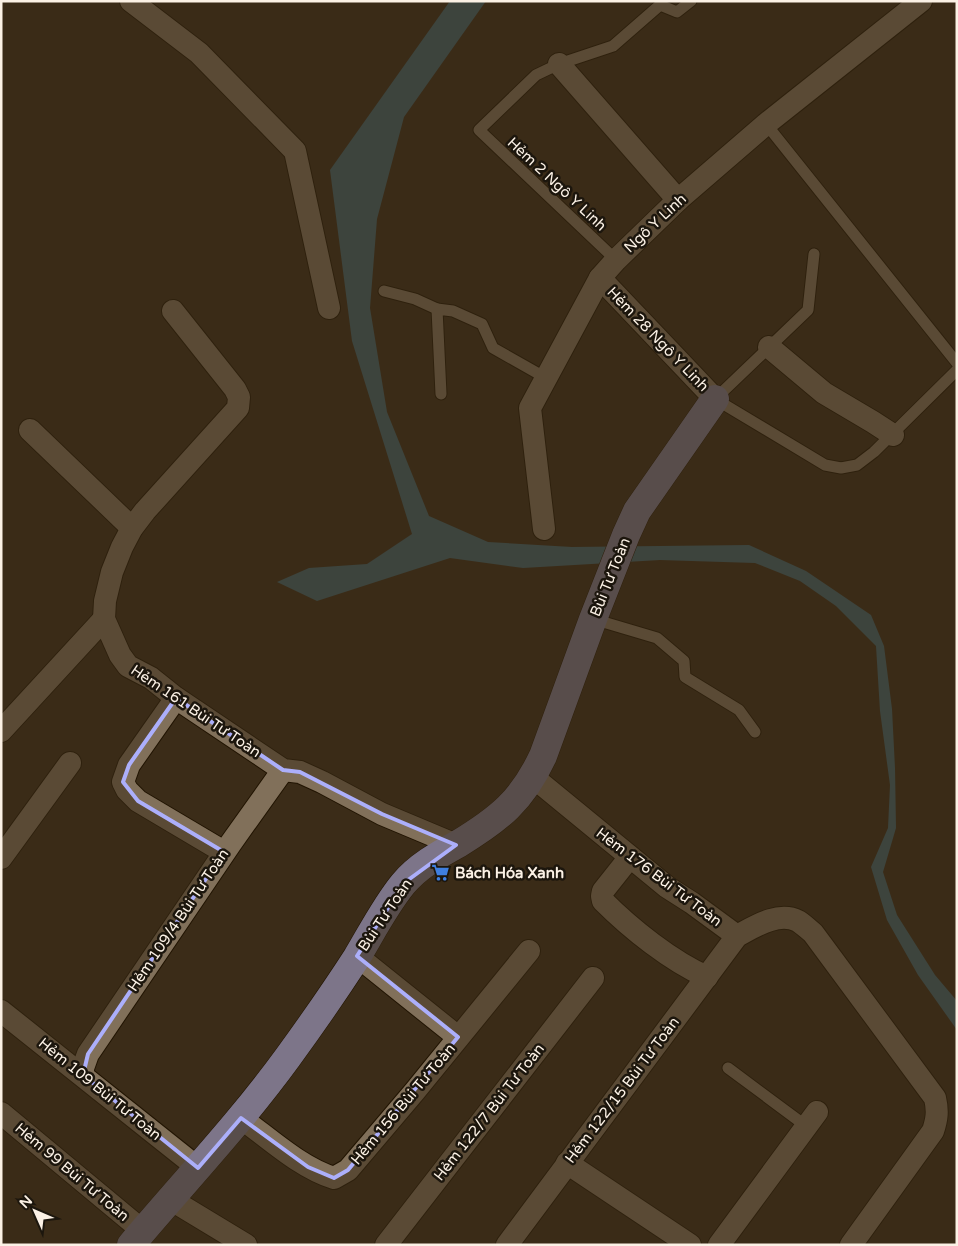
<svg xmlns="http://www.w3.org/2000/svg" width="958" height="1246" viewBox="0 0 958 1246" font-family="'Varela Round',sans-serif">
<style>
.water{fill:#40626c}
.lines{fill:none;stroke-linecap:round;stroke-linejoin:round}
.lane-casing{stroke:#211402;stroke-width:13}
.street-casing{stroke:#211402;stroke-width:24}
.secondary-casing{stroke:#211402;stroke-width:29}
.lane{stroke:#81705a;stroke-width:11}
.street{stroke:#81705a;stroke-width:22}
.secondary{stroke:#7d7589;stroke-width:28}
.marked{fill:none;stroke:#acaffb;stroke-width:4;stroke-linejoin:round}
.labels{text-anchor:middle;stroke-width:5;stroke-linejoin:round;paint-order:stroke}
.street-label{font-size:15px;fill:#fbf1e5;stroke:#1c160d}
.poi-label{font-size:15px;font-weight:bold;fill:#fbf1e5;stroke:#1c160d;text-anchor:start}
</style>
<rect width="100%" height="100%" fill="#3b2c18"/>
<!-- water -->
<path class="water" d="M450 1H486L404 117 377 219 370 308 387 412 429 516 488 542 572 547 749 545 806 571 871 615 884 646 892 709 895 768 896 828 883 872 897 915 935 975 957 1001V1030L918 975 887 920 871 867 888 828 890 785 880 711 876 646 836 606 800 581 755 563 660 560 523 568 450 558 317 601 277 582 309 568 367 564 412 534 352 341 330 170Z"/>
<g class="lines">
<defs>
<g id="lane">
<path d="M766 124 957 363"/>
<path d="M814 254 808 310 715 399 825 465 841 468 857 465 874 452 957 370"/>
<path d="M616 260 479 130 536 75 559 64 613 46 660 5 677 12 691 1"/>
<path d="M384 291 415 299 437 309"/>
<path d="M441 394 437 309 453 311 482 324 493 348 546 378"/>
<path d="M593 619 657 638 684 661 685 677 739 710 755 732"/>
<path d="M728 1068 806 1126"/>
</g>
<g id="street">
<path d="M131 1 199 53 295 151 329 308"/>
<path d="M559 64 678 200"/>
<path d="M600 278 715 399"/>
<path d="M173 311 235 389 239 397 238 408 145 511 132 528 122 547 112 572 105 601 104 619 120 655 128 666 151 678 176 698 283 770 300 772 322 782 382 814 456 845"/>
<path d="M769 347 824 393 873 422 893 435"/>
<path d="M30 430 132 528"/>
<path d="M544 529 530 408 600 278 616 260 678 200 766 124 921 1"/>
<path d="M176 698 129 765 123 782 127 790 138 801 224 852"/>
<path d="M1 731 104 619"/>
<path d="M533 777 667 887 692 903 737 936"/>
<path d="M630 857 603 891 602 896 603 901C631 929 671 961 707 977"/>
<path d="M1 858 70 763"/>
<path d="M357 956 458 1037"/>
<path d="M1 1011 198 1168"/>
<path d="M83 1075V1068L88 1054 231 843 283 770"/>
<path d="M1 1113 143 1231"/>
<path d="M241 1118C270 1139 301 1168 334 1178L348 1170 415 1091 529 951"/>
<path d="M567 1163 690 1245"/>
<path d="M170 1199 246 1245"/>
<path d="M386 1245 593 978"/>
<path d="M507 1245 737 936C754 927 778 911 798 921 803 924 808 929 813 933L935 1098C938 1111 937 1119 933 1131L851 1245"/>
<path d="M719 1245 817 1112"/>
</g>
<path id="secondary" d="M131 1245C184 1182 240 1123 288 1057 312 1024 335 991 357 957 372 932 385 906 403 884 418 866 438 855 458 844 499 819 522 801 543 756L593 619 626 535 637 511 715 399"/>
</defs>
<!-- lane casing -->
<use href="#lane" class="lane-casing"/>
<!-- street casing -->
<use href="#street" class="street-casing"/>
<!-- secondary casing -->
<use href="#secondary" class="secondary-casing"/>
<!-- lane -->
<use href="#lane" class="lane"/>
<!-- street -->
<use href="#street" class="street"/>
<!-- secondary -->
<use href="#secondary" class="secondary"/>
</g>
<!-- marked area -->
<path d="M0 0H958V1246H0ZM176 698 283 770 300 772 382 814 456 845 404 883 357 956 458 1037 348 1170 334 1178 308 1167 241 1118 198 1168 83 1075 88 1054 224 852 138 801 123 782 129 765Z" fill="#3b2c18" fill-opacity=".55" fill-rule="evenodd"/>
<path class="marked" d="M176 698 283 770 300 772 382 814 456 845 404 883 357 956 458 1037 348 1170 334 1178 308 1167 241 1118 198 1168 83 1075 88 1054 224 852 138 801 123 782 129 765Z"/>
<!-- icons -->
<defs>
<symbol id="supermarket-bare" viewBox="-9 -9 18 18"><path d="M-6-5.5h2.5l.6 2H6L4.5 2H-2.5L-4.4-4H-6ZM-1.5 3.2a1.3 1.3 0 1 0 .1 0ZM3 3.2a1.3 1.3 0 1 0 .1 0Z" fill="#3f7fe0" stroke="#1c160d" stroke-width="2.5" paint-order="stroke"/></symbol>
</defs>
<g fill-rule="evenodd">
<use href="#supermarket-bare" x="428" y="860" width="25" height="25"/>
</g>
<g class="labels">
<!-- street labels -->
<g class="street-label">
<text transform="translate(557 184) rotate(43)" y="5">Hẻm 2 Ngô Y Linh</text>
<text transform="translate(655 223) rotate(-43)" y="5">Ngô Y Linh</text>
<text transform="translate(658 339) rotate(46)" y="5">Hẻm 28 Ngô Y Linh</text>
<text transform="translate(610 577) rotate(-68)" y="5">Bùi Tư Toàn</text>
<text transform="translate(196 711) rotate(34)" y="5">Hẻm 161 Bùi Tư Toàn</text>
<text transform="translate(659 877) rotate(37)" y="5">Hẻm 176 Bùi Tư Toàn</text>
<text transform="translate(385 915) rotate(-56)" y="5">Bùi Tư Toàn</text>
<text transform="translate(178 920) rotate(-56)" y="5">Hẻm 109/4 Bùi Tư Toàn</text>
<text transform="translate(100 1089) rotate(39)" y="5">Hẻm 109 Bùi Tư Toàn</text>
<text transform="translate(622 1090) rotate(-53)" y="5">Hẻm 122/15 Bùi Tư Toàn</text>
<text transform="translate(403 1104) rotate(-50)" y="5">Hẻm 156 Bùi Tư Toàn</text>
<text transform="translate(489 1112) rotate(-52)" y="5">Hẻm 122/7 Bùi Tư Toàn</text>
<text transform="translate(72 1172) rotate(40)" y="5">Hẻm 99 Bùi Tư Toàn</text>
</g>
<!-- poi labels -->
<g class="poi-label">
<text x="455" y="878">Bách Hóa Xanh</text>
</g>
</g>
<!-- border -->
<rect width="958" height="1246" fill="none" stroke="#fbf1e5" stroke-width="5"/>
<!-- north arrow -->
<g transform="translate(35 1211) rotate(315)" stroke="#1c160d" stroke-width="4" paint-order="stroke">
<path d="M0-4L9 19L0 12L-9 19Z" fill="#fbf1e5"/>
<text y="-8" font-size="14" font-weight="bold" text-anchor="middle" fill="#fbf1e5">N</text>
</g>
</svg>
